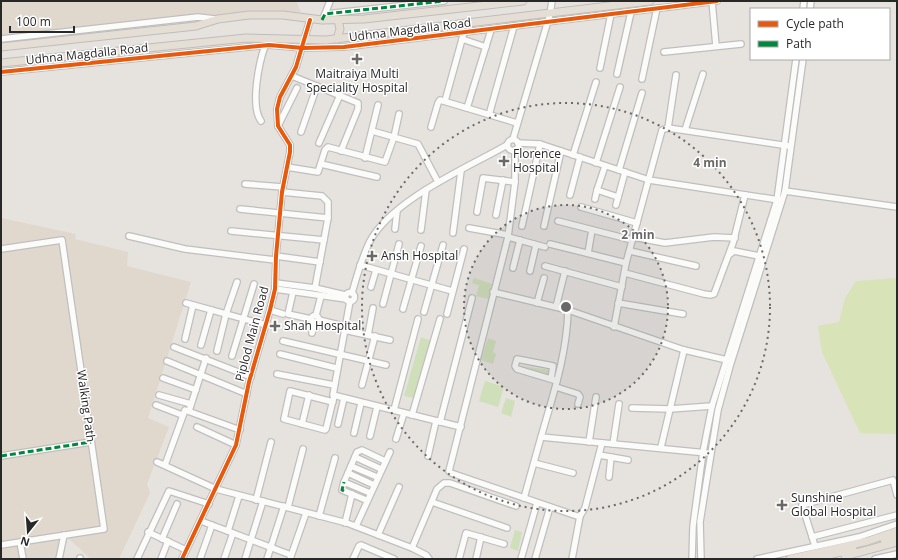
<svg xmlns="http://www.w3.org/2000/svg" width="898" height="560" viewBox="0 0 898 560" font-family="'Open Sans',sans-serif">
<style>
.education{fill:#e0d8cd}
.green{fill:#cedfb9}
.pitch{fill:#d9e3b8}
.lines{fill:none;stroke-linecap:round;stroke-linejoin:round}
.minor-casing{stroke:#c0bfbf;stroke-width:8}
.major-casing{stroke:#bfbdbc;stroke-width:9}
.minor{stroke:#fbfbfa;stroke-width:5.5}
.major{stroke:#e4ded4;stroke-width:7}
.quiet{stroke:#00873e;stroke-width:3;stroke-dasharray:6 3;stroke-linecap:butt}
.cycleway-casing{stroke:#fff;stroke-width:6}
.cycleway{stroke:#e8590c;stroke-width:4}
.ring{fill:none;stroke:#6a6968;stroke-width:2;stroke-dasharray:2 4}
.poi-dot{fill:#6a6968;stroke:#fff;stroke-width:1.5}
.labels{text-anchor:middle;stroke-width:3;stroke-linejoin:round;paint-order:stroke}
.street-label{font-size:12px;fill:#282828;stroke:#fff}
.poi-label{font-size:12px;fill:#282828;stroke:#fff;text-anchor:start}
.centre{fill:#6a6968;stroke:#fff;stroke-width:2}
.ring-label{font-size:12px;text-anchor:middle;font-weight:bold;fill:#6a6968;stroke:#fff;stroke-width:3;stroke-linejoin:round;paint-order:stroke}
</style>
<rect width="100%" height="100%" fill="#e6e2de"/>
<!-- education -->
<g class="education">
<path d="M1 1H296L301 12 1 41Z"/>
<path d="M1 218 76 234 75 239 128 252 127 266 191 282 148 418 169 427 147 484 150 493 119 559H91L67 537 62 559H1Z"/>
</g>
<!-- green -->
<g class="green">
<path d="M474 278 492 284 489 299 476 296 479 285 472 283Z"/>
<path d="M421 337 431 341 414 398 404 396Z"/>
<path d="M488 338 496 341 493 352 496 354 493 364 481 360Z"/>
<path d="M520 366 550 370 548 377 518 371Z"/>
<path d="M485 381 504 387 498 407 479 401Z"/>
<path d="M506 398 515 401 511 417 501 413Z"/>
<path d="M515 530 522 532 518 551 510 548Z"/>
</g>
<!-- pitch -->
<path class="pitch" d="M897 278V434L860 433 822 352 818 326 839 322 845 298 856 281Z"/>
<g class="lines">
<defs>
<g id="minor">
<path d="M712 1 716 46"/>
<path d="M803 9 804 1"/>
<path d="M810 9 811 1"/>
<path d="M325 14 330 1"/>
<path d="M322 20 325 14 444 1"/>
<path d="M1 39 198 17 215 19"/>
<path d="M462 39 486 47"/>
<path d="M664 52 741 44"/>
<path d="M600 68 611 14"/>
<path d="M1 72 269 45 303 48 344 47 717 1"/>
<path d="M617 74 631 12"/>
<path d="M292 76 358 103V109L341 151"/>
<path d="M642 79 657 8"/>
<path d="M445 101 464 32"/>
<path d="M467 108 491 30"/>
<path d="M489 115 514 26"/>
<path d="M261 121C250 106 259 62 265 46"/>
<path d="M278 126 297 88"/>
<path d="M431 127 438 103 440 100 517 123"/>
<path d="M668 128 676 75"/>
<path d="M685 130 703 74"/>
<path d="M372 131 418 144 438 182"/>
<path d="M301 132 317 86"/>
<path d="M513 139 550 14 552 1"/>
<circle cx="513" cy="145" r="5.5"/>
<path d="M319 143 340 95"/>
<path d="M518 143 540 144 649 180 779 200"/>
<path d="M515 150V182L508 237 449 471 451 473 577 516H580L585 508 602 443"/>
<path d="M573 155 596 82"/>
<path d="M365 158 378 105"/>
<path d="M596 163 620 87"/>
<path d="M321 164 377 177"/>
<path d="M605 166 597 190 618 197"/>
<path d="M287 167 318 172 325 150 328 147 385 162 394 137 399 114"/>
<path d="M619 170 642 93"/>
<path d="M245 184 283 187"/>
<path d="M785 191 897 207"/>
<path d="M282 192 322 196 328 202V218L315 288"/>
<path d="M570 195 580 157"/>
<path d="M595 199 597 190"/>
<path d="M616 205 625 172"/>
<path d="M581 207 637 223"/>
<path d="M240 209 328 218"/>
<path d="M477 212 483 178 515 182"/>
<path d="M496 215 503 180"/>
<path d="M558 221 632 240"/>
<path d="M522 226 540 144"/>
<path d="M544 226 561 151"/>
<path d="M469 228 508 235"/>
<path d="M395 229 397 211"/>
<path d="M421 230 426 190"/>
<path d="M231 231 324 240"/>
<path d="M453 233 461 171"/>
<path d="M129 236 185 249 275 260"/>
<path d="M508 237 545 247"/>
<path d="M633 237 665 243 714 237 735 238"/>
<path d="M550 244 626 263"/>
<path d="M1 249 62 240 104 529 1 545"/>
<path d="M630 251 696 266"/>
<path d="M588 253 592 230"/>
<path d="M730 254 734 251 759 256"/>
<path d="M276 256 320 262"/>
<path d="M360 265 452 291"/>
<path d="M545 266 622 287"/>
<path d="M513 268 520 240"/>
<path d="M530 271 536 245"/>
<path d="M625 273 704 294 711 295 714 294 733 243 745 195"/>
<path d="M276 283 315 288 345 295"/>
<path d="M371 287 376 270"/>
<path d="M275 289 346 299"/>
<path d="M293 292 288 314 311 319"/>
<path d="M493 292 568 310 684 350 727 360"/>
<circle cx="350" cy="297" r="4.5"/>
<path d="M352 293C357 275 362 257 370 241 393 199 467 168 507 145"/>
<path d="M350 301 333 395 461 427"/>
<path d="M186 303 266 325"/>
<path d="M537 303 544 278"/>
<path d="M618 303 683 314"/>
<path d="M383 304 399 244"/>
<path d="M556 307 565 271"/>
<path d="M403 309 421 246"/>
<path d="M270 310 283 314"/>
<path d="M424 312 443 245"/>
<path d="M447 314 464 249"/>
<path d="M316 315 321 296"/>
<circle cx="315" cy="319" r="3.5"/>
<path d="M319 320 339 325"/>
<path d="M614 327 626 263 662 130 668 128 789 146"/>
<path d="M344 330 390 340"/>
<path d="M312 333 315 322"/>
<path d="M368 335 373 308"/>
<path d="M185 339 193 305"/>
<path d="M283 341 386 365"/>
<path d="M201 345 211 310"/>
<path d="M174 347 251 377"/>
<path d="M217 351 226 314 237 282"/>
<path d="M280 354 336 368"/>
<path d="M232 356 254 284"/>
<path d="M167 361 247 394"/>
<path d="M277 374 334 385"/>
<path d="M163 378 196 390"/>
<path d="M551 379 553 366 517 359 515 366 517 369 557 381"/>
<path d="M362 385 375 336"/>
<path d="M556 387 578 394 580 397 578 404"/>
<path d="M159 395 191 404"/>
<path d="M333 402 290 391 284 419 325 430 326 429 334 396"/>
<path d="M156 405 182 415"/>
<path d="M632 408 670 409 712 406"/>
<path d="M394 410 418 319"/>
<path d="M189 411 206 358"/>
<path d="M412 415 440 319"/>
<path d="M440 422 472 298"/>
<path d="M302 424 309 395"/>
<path d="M338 424 344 398"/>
<path d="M197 427 236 445"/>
<path d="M354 433 361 403"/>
<path d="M370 436 377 407"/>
<path d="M541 437C553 395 567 354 568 310"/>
<path d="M396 439 404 413"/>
<path d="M589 442 596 397"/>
<path d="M613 444 619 404"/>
<path d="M661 447 684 350"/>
<path d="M599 455 628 460"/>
<path d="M1 456 91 442"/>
<path d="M428 456 436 421"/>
<path d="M355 457 381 469"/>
<path d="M157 462 216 489 347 523 412 548 426 555 429 559"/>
<path d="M534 463 573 473"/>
<path d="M165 465 185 410 240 430"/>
<path d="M351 466 377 477"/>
<path d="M348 473 374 485"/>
<path d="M609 477 611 457"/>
<path d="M344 482 370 493"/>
<path d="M524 498 541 437 707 453"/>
<path d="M256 500 271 442"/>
<path d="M366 500 342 490 344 482 357 452 362 450 385 461"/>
<path d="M432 502 507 528"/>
<path d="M288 507 303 449"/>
<path d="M319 516 335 458"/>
<path d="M201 521 291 555"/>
<path d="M345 523 352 494"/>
<path d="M356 526 390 452"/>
<path d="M228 531 239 496"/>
<path d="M148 532 186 550"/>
<path d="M378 535 399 487"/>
<path d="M812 537 897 515"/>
<path d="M162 539 177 504"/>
<path d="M20 542 23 559"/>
<path d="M815 546 802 505 893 480 897 495"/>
<path d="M412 548 437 489 444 483H450L516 506"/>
<path d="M59 559 64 535"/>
<path d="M80 559V558"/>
<path d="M137 559 169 491 209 504"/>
<path d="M161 559 168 541"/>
<path d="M182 559 236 445 249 382 270 310 275 289 276 256 282 192 290 152V145L278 126 277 109 280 97 296 67 310 20"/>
<path d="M200 559 212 525"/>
<path d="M224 559 233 533"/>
<path d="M245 559 263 501"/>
<path d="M267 559 284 506"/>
<path d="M290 559 306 513"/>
<path d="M353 559 359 546 361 545 394 559"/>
<path d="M459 559 466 533 504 544"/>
<path d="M476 559 481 537"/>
<path d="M521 559 537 503"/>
<path d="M535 559 550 507"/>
<path d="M572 559 580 516"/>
<path d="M692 559 693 526 703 452 712 406 777 200 796 59"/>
<path d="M701 559 700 522 718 410 730 366 785 191 803 59"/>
<path d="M757 559 859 537 897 524"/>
<path d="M875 559 897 554"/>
</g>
<g id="major">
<path d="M337 39 340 29 338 20"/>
<path d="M1 47 196 26 218 19 249 15H283L322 20 364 19 523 1"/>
<path d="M1 63 246 38 326 40 650 1"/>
<path d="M884 540 897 536"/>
<path d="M845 556 897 542"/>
<path d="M790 559 868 541 897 531"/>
<path d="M813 559 853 549"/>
</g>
</defs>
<!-- minor casing -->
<use href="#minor" class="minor-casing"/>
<!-- major casing -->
<use href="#major" class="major-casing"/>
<!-- minor -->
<use href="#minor" class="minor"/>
<!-- major -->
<use href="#major" class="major"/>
<!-- quiet -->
<g class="quiet">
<path d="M322 20 325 14 444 1"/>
<path d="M1 456 91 442"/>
<path d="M344 491 342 490 344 482"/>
</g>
<defs>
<g id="cycleway">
<path d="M1 72 269 45 303 48 344 47 717 1"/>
<path d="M182 559 236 445 249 382 270 310 275 289 276 256 282 192 290 152V145L278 126 277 109 280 97 296 67 310 20"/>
</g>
</defs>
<!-- cycleway casing -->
<use href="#cycleway" class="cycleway-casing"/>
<!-- cycleway -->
<use href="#cycleway" class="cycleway"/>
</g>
<!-- distance rings -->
<circle cx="566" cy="307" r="102" fill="#6a6968" fill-opacity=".12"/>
<g class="ring">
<circle cx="566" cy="307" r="102"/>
<circle cx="566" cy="307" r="204"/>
</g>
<!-- markers -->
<g class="poi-dot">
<path d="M355 53h4v4h4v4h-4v4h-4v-4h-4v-4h4z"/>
<path d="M502 155h4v4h4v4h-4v4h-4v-4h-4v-4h4z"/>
<path d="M370 250h4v4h4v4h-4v4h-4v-4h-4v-4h4z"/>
<path d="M273 320h4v4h4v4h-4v4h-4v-4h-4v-4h4z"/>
<path d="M780 499h4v4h4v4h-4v4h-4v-4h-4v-4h4z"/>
</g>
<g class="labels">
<!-- street labels -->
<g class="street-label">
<text transform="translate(410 30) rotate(-7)" y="4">Udhna Magdalla Road</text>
<text transform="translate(87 54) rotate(-6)" y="4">Udhna Magdalla Road</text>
<text transform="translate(252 334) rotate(-75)" y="4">Piplod Main Road</text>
<text transform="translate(86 406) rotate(82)" y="4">Walking Path</text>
</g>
<!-- poi labels -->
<g class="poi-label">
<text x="357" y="78" text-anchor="middle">Maitraiya Multi<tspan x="357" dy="14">Speciality Hospital</tspan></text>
<text x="513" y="158">Florence<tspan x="513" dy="14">Hospital</tspan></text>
<text x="381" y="260">Ansh Hospital</text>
<text x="284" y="330">Shah Hospital</text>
<text x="791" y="502">Sunshine<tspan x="791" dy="14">Global Hospital</tspan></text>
</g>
</g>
<circle cx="566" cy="307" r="6" class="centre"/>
<g class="ring-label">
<text x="710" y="167">4 min</text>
<text x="638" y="239">2 min</text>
</g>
<!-- border -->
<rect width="898" height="560" fill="none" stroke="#282828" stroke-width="4"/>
<!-- legend -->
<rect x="750" y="8" width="140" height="52" fill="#ffffff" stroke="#a9a9a9"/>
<rect x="758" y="21" width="20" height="6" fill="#e8590c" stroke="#a9a9a9"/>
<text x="786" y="28" font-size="12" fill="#282828">Cycle path</text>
<rect x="758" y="41" width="20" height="6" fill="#00873e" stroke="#a9a9a9"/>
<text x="786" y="48" font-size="12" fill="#282828">Path</text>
<!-- north arrow -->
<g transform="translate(28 532) rotate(197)" stroke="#ffffff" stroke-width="3" paint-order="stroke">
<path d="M0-3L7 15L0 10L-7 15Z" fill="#282828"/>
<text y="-6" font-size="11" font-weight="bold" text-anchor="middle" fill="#282828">N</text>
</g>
<!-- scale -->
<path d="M10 26v6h64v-6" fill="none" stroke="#282828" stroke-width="2"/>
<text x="16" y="26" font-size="12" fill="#282828" stroke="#ffffff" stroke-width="3" paint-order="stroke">100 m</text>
</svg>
